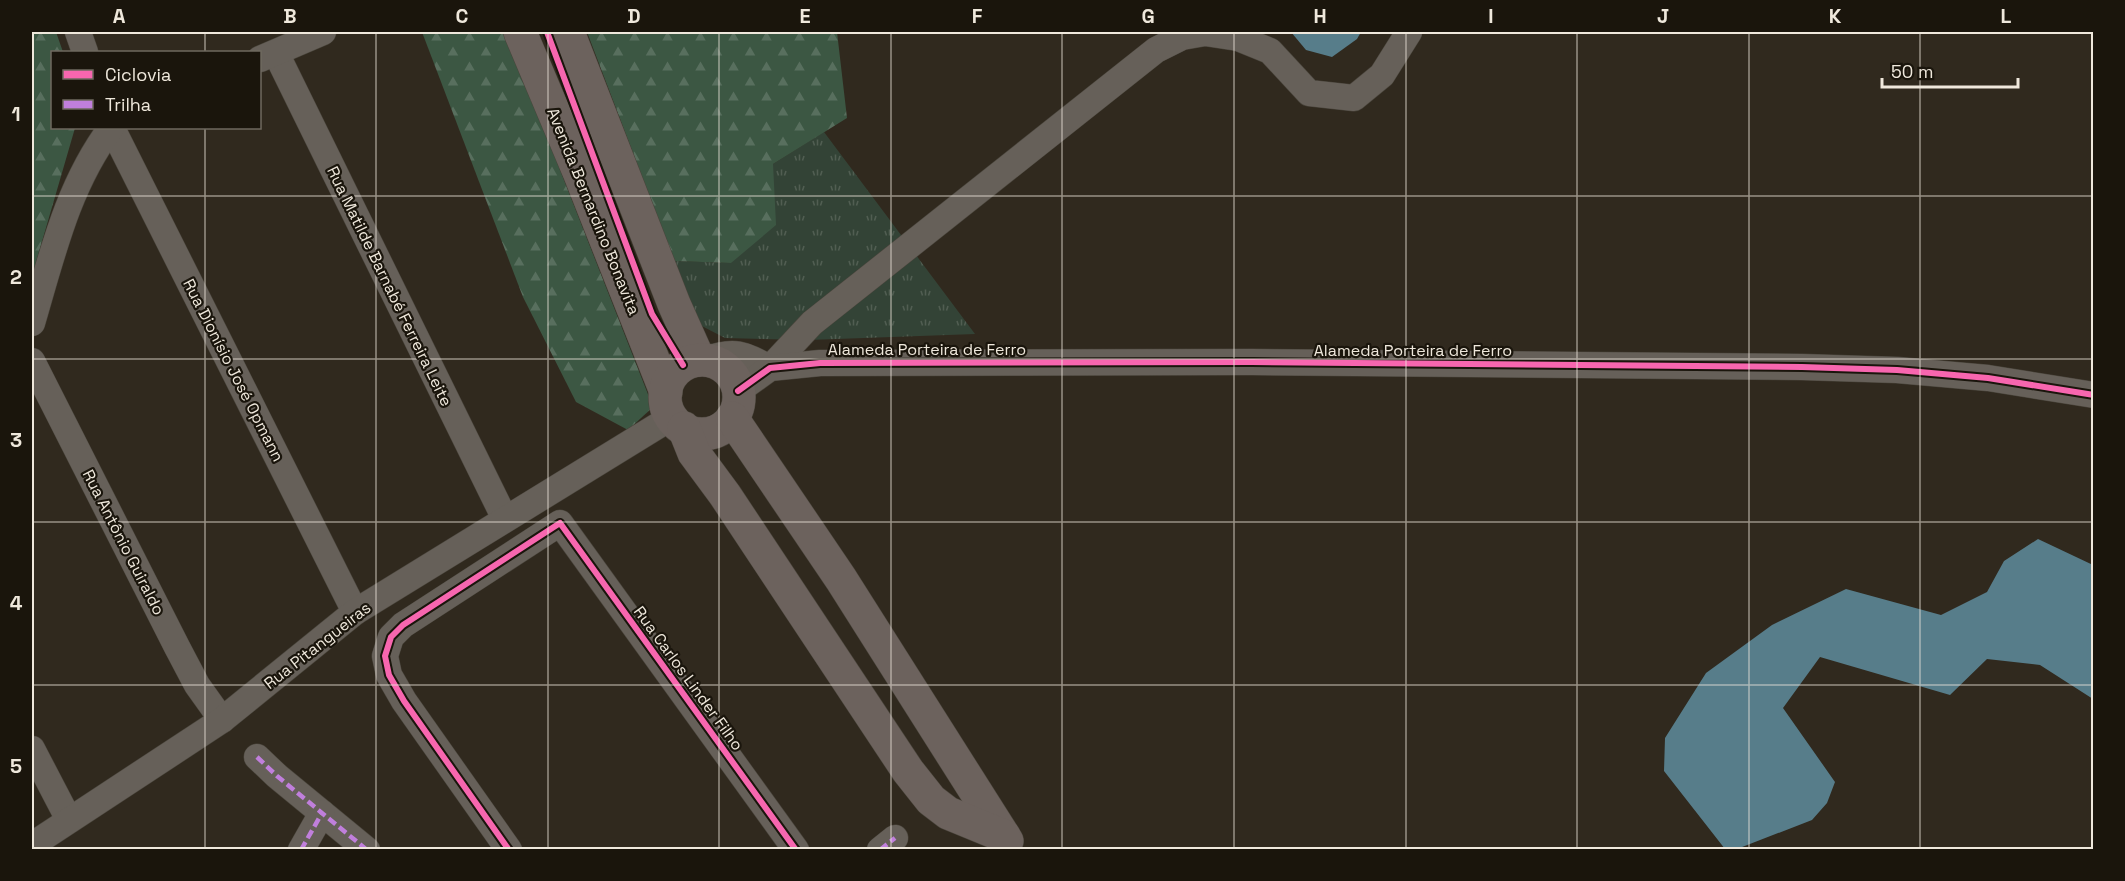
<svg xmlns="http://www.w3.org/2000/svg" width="2125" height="881" viewBox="0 0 2125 881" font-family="'Space Grotesk',sans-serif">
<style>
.grass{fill:url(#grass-tufts)}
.forest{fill:url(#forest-firs)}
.water{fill:#577d8a}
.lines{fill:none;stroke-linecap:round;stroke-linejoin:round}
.minor-casing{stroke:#4a453c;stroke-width:27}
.major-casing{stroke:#4a453c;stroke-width:34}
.minor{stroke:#666059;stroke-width:26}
.major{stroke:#6c625d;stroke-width:33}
.quiet{stroke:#c07fdc;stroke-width:4.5;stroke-dasharray:9 4.5;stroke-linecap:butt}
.cycleway-casing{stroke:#1a150c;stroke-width:10}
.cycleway{stroke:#f766af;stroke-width:6}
.grid{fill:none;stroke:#efe8dc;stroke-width:1.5;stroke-opacity:0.55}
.labels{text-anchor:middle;stroke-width:4.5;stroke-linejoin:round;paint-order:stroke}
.street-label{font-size:16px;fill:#efe8dc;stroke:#1a150c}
.neatline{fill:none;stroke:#efe8dc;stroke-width:2}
.grid-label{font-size:20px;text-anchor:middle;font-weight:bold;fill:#efe8dc}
</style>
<defs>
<pattern id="grass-tufts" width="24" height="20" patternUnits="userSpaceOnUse" patternTransform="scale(1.5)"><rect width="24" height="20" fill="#334336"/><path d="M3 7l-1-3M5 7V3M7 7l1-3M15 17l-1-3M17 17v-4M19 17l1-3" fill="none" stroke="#515e52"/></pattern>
<pattern id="forest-firs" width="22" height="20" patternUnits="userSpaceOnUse" patternTransform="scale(1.5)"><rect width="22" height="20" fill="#3c5743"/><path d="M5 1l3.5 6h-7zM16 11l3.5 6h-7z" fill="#586f5e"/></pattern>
</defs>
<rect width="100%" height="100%" fill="#30291e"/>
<!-- grass -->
<path class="grass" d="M824 132 975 334 808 340 725 338 698 324 674 261 731 263 773 164Z"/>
<!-- forest -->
<g class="forest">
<path d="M32 32H56L63 52H52V128H75L32 276Z"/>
<path d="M422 32H506L653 407 628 430 576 402 523 297Z"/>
<path d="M587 32H837L847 118 773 164 776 225 731 263 674 261Z"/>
</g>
<!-- water -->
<g class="water">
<path d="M1291 32H1361L1357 39 1332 57 1306 50Z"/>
<path d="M2038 539 2093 565V699L2040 665 1987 659 1950 695 1820 657 1783 708 1835 782 1827 803 1812 820 1737 849H1725L1664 771 1665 738 1706 673 1772 625 1846 589 1941 615 1987 592 2004 561Z"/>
</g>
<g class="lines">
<defs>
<g id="minor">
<path d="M78 32 85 52"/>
<path d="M276 53 505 519"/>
<path d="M260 59 323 32"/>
<path d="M112 128 355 612"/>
<path d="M32 323C52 255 68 185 111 128"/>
<path d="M705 360C734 349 744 354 770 368"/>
<path d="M32 361 177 647 197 685 222 720"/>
<path d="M770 368 812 323 1156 50 1182 37 1205 33 1238 38 1270 51 1309 93 1354 98 1382 75 1409 32"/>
<path d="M738 391 770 368 820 363 1252 362 1802 367 1897 370 1988 378 2094 395"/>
<path d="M32 749 69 820"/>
<path d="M257 757 277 776 367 850"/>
<path d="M32 845 222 720 355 612 672 417"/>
<path d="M301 850 322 813"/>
<path d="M509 850 404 701 389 675 385 656 391 637 403 625 560 523 796 850"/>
<path d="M880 850 895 838"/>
</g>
<g id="major">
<path d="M520 32 579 172 666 392"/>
<path d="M568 32 674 304 699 360"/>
<circle cx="702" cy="397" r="37"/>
<path d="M732 418 841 579 1007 841"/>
<path d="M684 428 694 453 725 495 908 771 931 800 948 813 1004 836"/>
</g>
</defs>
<!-- minor casing -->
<use href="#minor" class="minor-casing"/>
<!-- major casing -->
<use href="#major" class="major-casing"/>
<!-- minor -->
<use href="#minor" class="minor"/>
<!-- major -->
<use href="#major" class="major"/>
<!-- quiet -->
<g class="quiet">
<path d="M257 757 277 776 367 850"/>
<path d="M301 850 322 813"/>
<path d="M880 850 895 838"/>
</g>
<defs>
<g id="cycleway">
<path d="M547 32 652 314 683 365"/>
<path d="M738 391 770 368 820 363 1252 362 1802 367 1897 370 1988 378 2094 395"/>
<path d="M509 850 404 701 389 675 385 656 391 637 403 625 560 523 796 850"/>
</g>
</defs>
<!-- cycleway casing -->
<use href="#cycleway" class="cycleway-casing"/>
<!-- cycleway -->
<use href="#cycleway" class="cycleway"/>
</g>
<!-- grid -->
<path class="grid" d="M205 32V52M376 32V850M548 32V850M719 32V850M891 32V850M1062 32V850M1234 32V850M1406 32V850M1577 32V850M1749 32V850M1920 32V850M205 128V850M32 196H2094M32 359H2094M32 522H2094M32 685H2094"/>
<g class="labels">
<!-- street labels -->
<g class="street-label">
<text transform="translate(594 211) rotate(68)" y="6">Avenida Bernardino Bonavita</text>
<text transform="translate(390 286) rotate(64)" y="6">Rua Matilde Barnabé Ferreira Leite</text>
<text x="927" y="355">Alameda Porteira de Ferro</text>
<text x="1413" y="356">Alameda Porteira de Ferro</text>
<text transform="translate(234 370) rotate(63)" y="6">Rua Dionísio José Opmann</text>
<text transform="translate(124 542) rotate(63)" y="6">Rua Antônio Guiraldo</text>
<text transform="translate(317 645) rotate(-38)" y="6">Rua Pitangueiras</text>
<text transform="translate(689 678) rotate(54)" y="6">Rua Carlos Linder Filho</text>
</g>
</g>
<!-- border -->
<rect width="2125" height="881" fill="none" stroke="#1a150c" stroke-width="66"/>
<!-- legend -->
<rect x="51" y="51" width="210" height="78" fill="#1a150c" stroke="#6f695f" stroke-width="1.5"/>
<rect x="63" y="70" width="30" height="9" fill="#f766af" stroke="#6f695f" stroke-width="1.5"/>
<text x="105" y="81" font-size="18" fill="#efe8dc">Ciclovia</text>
<rect x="63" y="100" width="30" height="9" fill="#c07fdc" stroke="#6f695f" stroke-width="1.5"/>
<text x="105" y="111" font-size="18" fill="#efe8dc">Trilha</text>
<!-- scale -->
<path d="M1882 78v9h136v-9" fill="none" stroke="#efe8dc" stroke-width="3"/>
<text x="1891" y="78" font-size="18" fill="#efe8dc" stroke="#1a150c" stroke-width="4.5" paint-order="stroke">50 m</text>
<rect x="33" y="33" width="2059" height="815" class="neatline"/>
<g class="grid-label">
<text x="119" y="23">A</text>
<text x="290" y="23">B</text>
<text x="462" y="23">C</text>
<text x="634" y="23">D</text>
<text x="805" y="23">E</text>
<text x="977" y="23">F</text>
<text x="1148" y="23">G</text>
<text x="1320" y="23">H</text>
<text x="1491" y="23">I</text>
<text x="1663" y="23">J</text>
<text x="1835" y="23">K</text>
<text x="2006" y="23">L</text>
<text x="16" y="121">1</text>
<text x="16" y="284">2</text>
<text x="16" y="447">3</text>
<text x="16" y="610">4</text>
<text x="16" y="773">5</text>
</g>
</svg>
